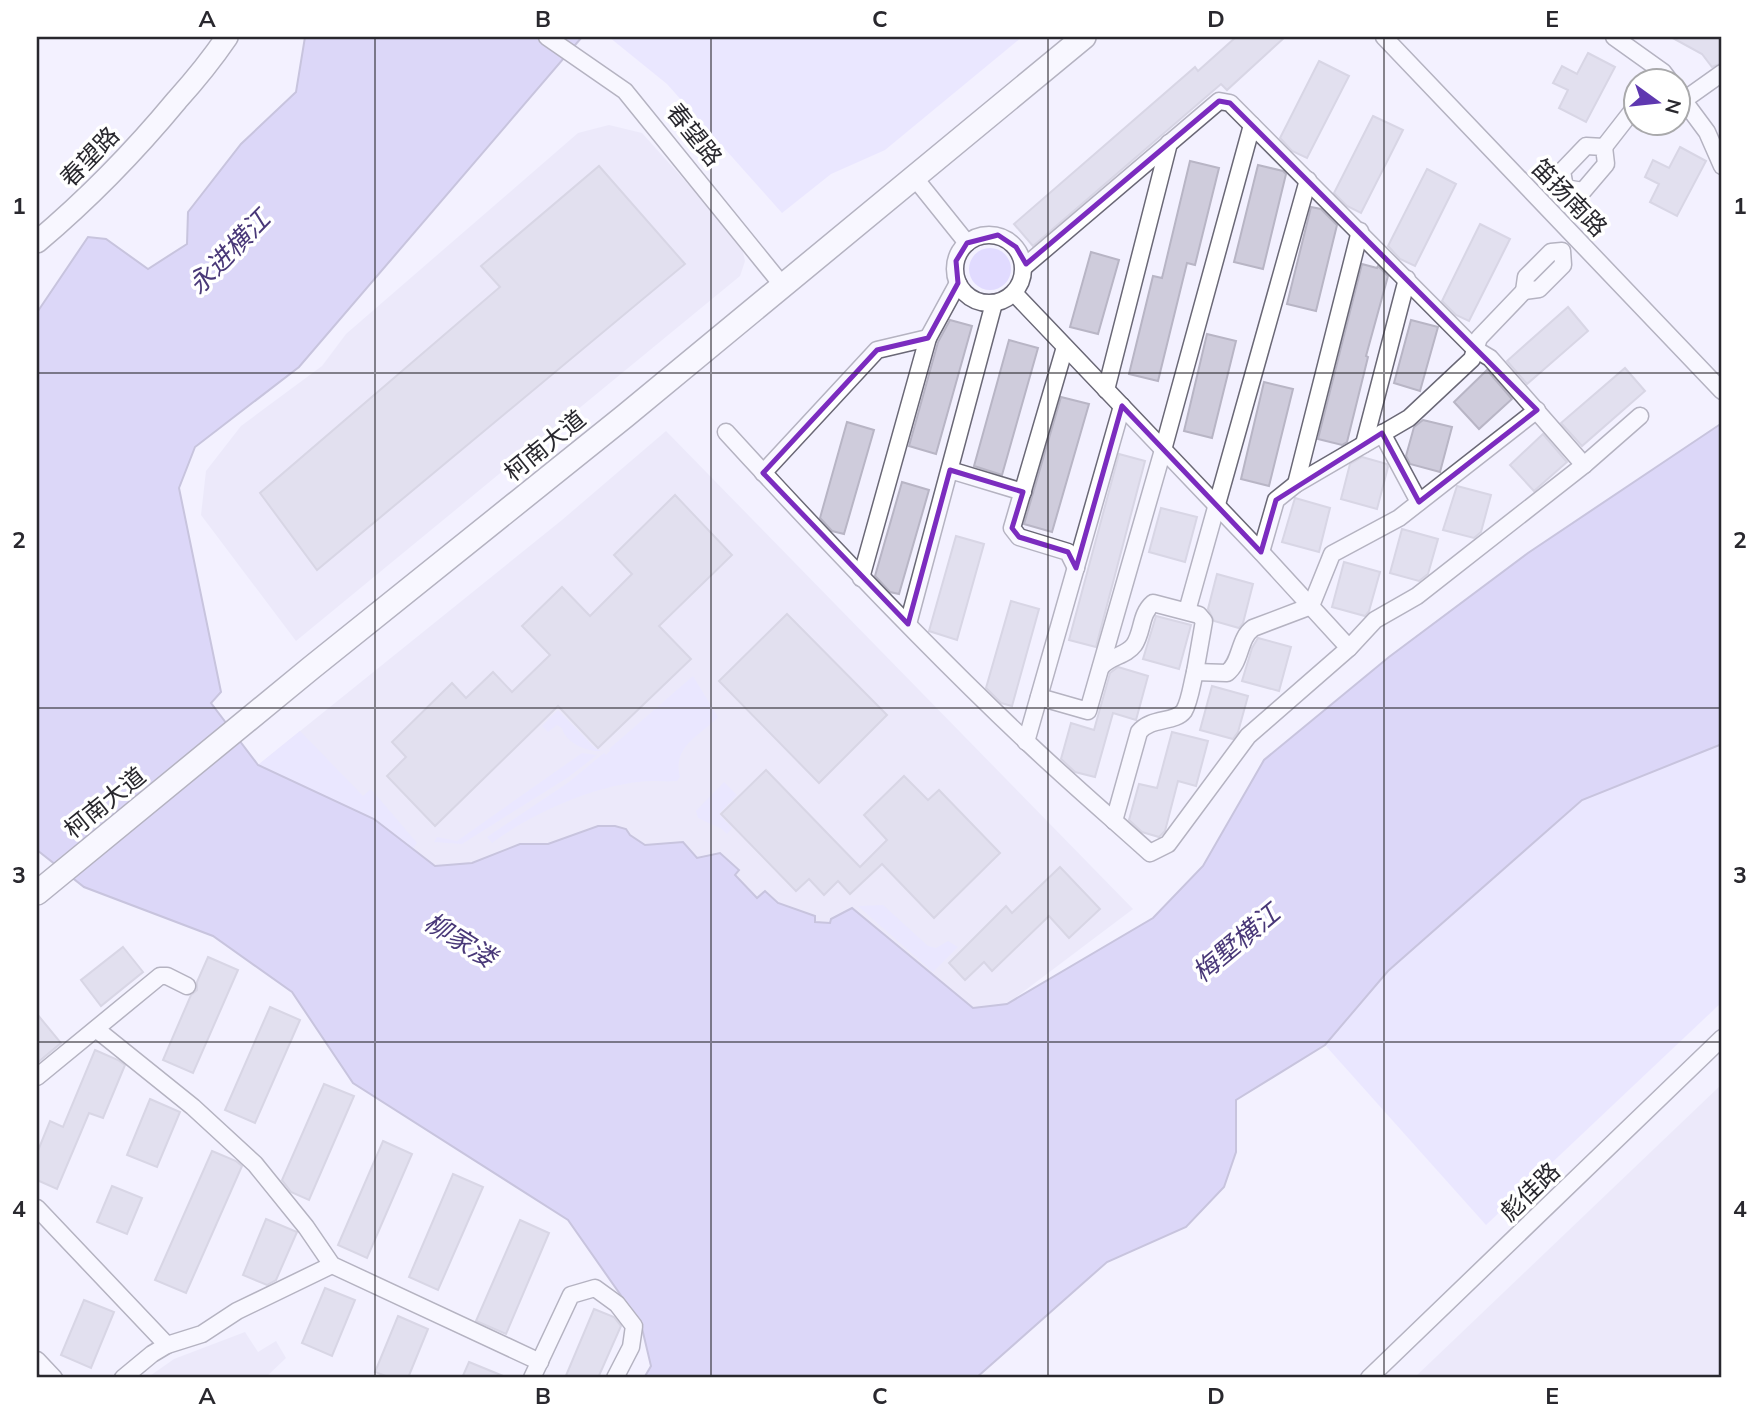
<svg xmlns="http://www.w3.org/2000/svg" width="1759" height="1415" viewBox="0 0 1759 1415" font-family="Mulish,'Noto Sans SC',sans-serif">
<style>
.built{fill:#e4e1f4}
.green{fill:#e1dbff}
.water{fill:#c2b9ef;stroke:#948eb5;stroke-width:2}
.building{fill:#cfccdc;stroke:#b8b5c5;stroke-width:2}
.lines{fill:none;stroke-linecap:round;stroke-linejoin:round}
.minor-casing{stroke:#6a6876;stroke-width:19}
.tertiary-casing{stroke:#6a6876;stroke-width:24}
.secondary-casing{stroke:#6a6876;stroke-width:26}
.minor{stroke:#fff;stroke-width:16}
.tertiary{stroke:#fff;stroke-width:21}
.secondary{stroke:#fff;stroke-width:23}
.marked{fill:none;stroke:#7b2cbf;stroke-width:5;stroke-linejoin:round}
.grid{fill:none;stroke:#29282e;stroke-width:2;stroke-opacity:0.55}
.labels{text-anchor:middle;stroke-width:7;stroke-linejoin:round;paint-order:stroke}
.street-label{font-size:24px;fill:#29282e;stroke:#fff}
.water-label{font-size:26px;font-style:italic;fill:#493878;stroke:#fff}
.neatline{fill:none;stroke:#29282e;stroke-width:2.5}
.grid-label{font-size:23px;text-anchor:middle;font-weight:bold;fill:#29282e}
</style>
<rect width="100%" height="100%" fill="#f3f1ff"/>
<!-- built -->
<g class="built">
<path d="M609 125 642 133 741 243 745 261 740 276 296 641 201 515 206 471 241 426 322 366 346 334 578 133Z"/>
<path d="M666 431 1133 909 1007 1004 973 1008 852 908 831 919 830 923 815 922V916L778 903 765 891 757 898 734 875 738 870 697 858 683 842 645 845 630 835 598 826 548 844 472 863 435 866 374 819 258 765 562 520Z"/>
<path d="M1722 1084V1378H1414Z"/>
<path d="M245 1332 258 1352 276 1341 286 1358 265 1378H147L174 1359Z"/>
</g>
<!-- green -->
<g class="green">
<path d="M609 37H1022L885 150 831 174 782 213 667 84Z"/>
<circle cx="990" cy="269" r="21"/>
<path d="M693 676 718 717C700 736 672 746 680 777L677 781C667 782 659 781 649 781 597 784 534 812 492 843L487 837 569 782 604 753 606 755 610 751 609 749Z"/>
<path d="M558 710 594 747 601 751C586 752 565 742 562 728L557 725 548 732 542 726Z"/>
<path d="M300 731 363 796 371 789 417 843 413 849 374 819 258 765Z"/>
<path d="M1722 744V1002L1486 1225 1325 1045 1388 971 1583 800Z"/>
<path d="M582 753 597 755 567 778 462 844 434 842 437 837 457 841Z"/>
<path d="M724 782 737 795 719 814 732 828 727 834 722 829 698 818 696 811Z"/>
<path d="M883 905 928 946 936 948 948 941 958 947 933 972 858 906Z"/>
</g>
<!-- water -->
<path class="water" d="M305 37H582L299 367 195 447 179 488 221 692 211 703 258 765 374 819 435 866 472 863 520 844H548L598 826H615L626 829 630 835 645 845 683 842 697 858 720 853 739 870 735 875 757 898 765 891 778 903 815 916V922L830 923 831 919 852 908 973 1008 1007 1004 1153 918 1203 866 1264 760 1389 657 1528 553 1722 423V744L1582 800 1388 971 1325 1045 1236 1100V1152L1224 1187 1186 1227 1107 1262 976 1378H644L651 1366 641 1324 568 1220 353 1083 292 992 213 936 84 887 37 850 38 311 88 237 106 239 148 269 187 244 188 212 241 144 296 92Z"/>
<!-- building -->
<g class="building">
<path d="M1236 37H1285L1227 90 1221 84 1033 246 1014 224 1195 67 1198 71Z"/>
<path d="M1671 37H1722V63L1712 67 1702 54Z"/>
<path d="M1588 53 1615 67 1586 122 1559 108 1568 90 1553 83 1562 66 1577 74Z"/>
<path d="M1319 61 1349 76 1307 158 1292 151 1280 138Z"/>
<path d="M1373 116 1403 130 1361 213 1347 206 1334 193Z"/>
<path d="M1680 147 1706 161 1677 216 1650 202 1659 184 1645 177 1653 160 1669 168Z"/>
<path d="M1190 161 1219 168 1195 265 1187 263 1158 381 1129 374 1153 276 1162 278Z"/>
<path d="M1258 165 1283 171 1286 174 1263 269 1234 262Z"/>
<path d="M599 166 685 264 317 570 260 493 500 287 481 266Z"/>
<path d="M1427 169 1456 184 1415 266 1400 259 1388 246Z"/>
<path d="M1311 207 1321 209 1337 225 1316 311 1287 304Z"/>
<path d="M1480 224 1510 239 1469 321 1456 315 1442 301Z"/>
<path d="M1091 252 1119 260 1098 334 1070 327Z"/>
<path d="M1362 264 1377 268 1378 266 1388 276 1366 356 1368 357 1347 442 1342 445 1318 439Z"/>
<path d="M1568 307 1588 331 1527 384 1507 361Z"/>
<path d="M950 320 972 326 936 454 909 446 938 342Z"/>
<path d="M1411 320 1438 327 1420 391 1394 383Z"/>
<path d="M1207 334 1236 341 1212 438 1184 431Z"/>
<path d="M1009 340 1038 348 1002 475 974 466Z"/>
<path d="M1625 368 1645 391 1582 446 1561 423Z"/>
<path d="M1487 370 1512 399 1479 429 1454 402Z"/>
<path d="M1264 382 1293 389 1269 486 1241 479Z"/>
<path d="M1061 397 1089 404 1052 532 1024 524Z"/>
<path d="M1423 420 1452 427 1440 472 1410 464 1406 456 1414 427Z"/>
<path d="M847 422 874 430 844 534 832 531 820 518Z"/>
<path d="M1543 434 1567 462 1534 491 1510 465Z"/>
<path d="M1119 454 1145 461 1096 647 1069 640Z"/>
<path d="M1362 457 1387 464 1388 467 1377 509 1341 499 1350 464Z"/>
<path d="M902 482 929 490 899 594 890 592 875 576Z"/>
<path d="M1457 486 1491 495 1481 532 1474 538 1443 530Z"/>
<path d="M675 495 732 555 659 626 691 659 598 748 558 706 435 826 387 776 406 757 392 742 452 683 466 698 493 672 512 692 550 655 522 626 562 587 590 616 632 574 614 555Z"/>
<path d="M1295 498 1330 508 1319 552 1282 542Z"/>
<path d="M1161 508 1197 517 1185 562 1149 552Z"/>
<path d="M1402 529 1438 539 1428 574 1419 581 1390 573Z"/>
<path d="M956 536 984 544 957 640 929 631Z"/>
<path d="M1344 562 1380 572 1369 611 1365 616 1332 607Z"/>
<path d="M1217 574 1253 584 1243 623 1239 628 1214 621 1208 609Z"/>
<path d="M1011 601 1039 609 1012 706 1001 703 986 688Z"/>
<path d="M787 614 887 715 819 783 719 681Z"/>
<path d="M1156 616 1191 625 1179 669 1143 659Z"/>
<path d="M1258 638 1291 647 1279 691 1242 681 1252 648Z"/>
<path d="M1118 667 1148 676 1136 720 1113 713 1095 777 1075 772 1061 759 1071 723 1094 730 1110 673Z"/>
<path d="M1212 686 1248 696 1238 732 1233 739 1200 730Z"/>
<path d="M1172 732 1208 741 1196 786 1178 781 1165 831 1159 837 1142 832 1129 820 1139 784 1157 788Z"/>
<path d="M766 770 860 867 887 840 864 815 904 776 928 800 939 790 1000 853 934 918 882 864 850 894 838 881 824 895 809 879 796 891 721 814Z"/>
<path d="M1060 867 1100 909 1069 938 1049 916 992 971 984 962 965 980 949 963 1006 906 1012 913Z"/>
<path d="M123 947 143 972 101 1006 81 980Z"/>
<path d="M208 957 238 970 193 1073 163 1060 191 995 197 990V982Z"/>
<path d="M270 1007 300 1020 255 1123 225 1110Z"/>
<path d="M37 1014 61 1043 37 1063Z"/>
<path d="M95 1050 118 1060 125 1065 103 1118 89 1113 57 1189 37 1180V1153L50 1121 63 1127Z"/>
<path d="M324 1084 354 1096 309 1200 291 1192 282 1180Z"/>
<path d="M150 1099 180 1112 157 1167 127 1155Z"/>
<path d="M383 1141 412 1154 367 1258 338 1245Z"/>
<path d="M212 1151 236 1161 242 1166 186 1293 155 1280Z"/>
<path d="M453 1174 483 1187 438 1290 409 1277Z"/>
<path d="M112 1186 142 1198 127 1234 97 1222Z"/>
<path d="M266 1219 297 1232 276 1280 267 1285 243 1275Z"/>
<path d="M520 1220 549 1233 506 1334 476 1321Z"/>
<path d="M325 1288 355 1300 332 1356 302 1343Z"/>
<path d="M84 1300 114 1312 91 1368 61 1355Z"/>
<path d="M594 1309 614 1317 621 1326 598 1378H565Z"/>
<path d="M398 1316 428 1329 408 1378H391L375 1372Z"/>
<path d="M469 1362 508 1378H462Z"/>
</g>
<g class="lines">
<defs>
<g id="minor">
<path d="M547 37 625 91 783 286"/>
<path d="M1384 37 1722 391"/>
<path d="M1614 37 1663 72 1669 80"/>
<path d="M1678 93 1707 132 1722 166"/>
<path d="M1684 100 1722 73"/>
<path d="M1586 146 1604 147 1606 164 1583 191 1565 188 1562 171Z"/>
<path d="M1604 147 1636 106"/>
<path d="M914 177 967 243"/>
<circle cx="989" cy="269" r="34"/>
<path d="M1562 251 1563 265 1539 289 1524 291 1526 277 1551 252Z"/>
<path d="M1024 267 1219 101 1230 103 1475 349 1490 358 1584 465"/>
<path d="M1014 293 1261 552 1349 648"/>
<path d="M1065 347 1012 528 1019 537 1068 552 1076 568"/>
<path d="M1106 390 1169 143"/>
<path d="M726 432C823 538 922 643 1027 742 1067 780 1109 816 1150 853L1168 844 1248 736 1349 648 1375 620 1417 596 1584 465 1640 416"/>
<path d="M1382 433 1419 502"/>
<path d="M1364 444 1407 279"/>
<path d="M950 470 1023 492"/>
<path d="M763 473 877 350 928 338"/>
<path d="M1296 484 1360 231"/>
<path d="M1261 552 1276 500 1296 484 1409 418 1472 359 1479 338 1524 291"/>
<path d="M861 578 928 338 958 283"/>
<path d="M1187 611 1308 180"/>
<path d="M908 624 994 303"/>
<path d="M1101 667C1110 656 1126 656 1134 645 1143 632 1140 614 1153 603L1199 615 1204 621 1195 672"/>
<path d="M1039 697 1088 711 1163 450 1252 125"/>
<path d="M1026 742 1122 406"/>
<path d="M1114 821 1139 732C1151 717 1175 723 1184 711 1190 701 1192 683 1195 672L1227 673C1242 661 1238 639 1253 628L1311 606 1332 554 1399 518 1537 410"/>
<path d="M96 1029 193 1107 255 1164 306 1227 332 1265 540 1362"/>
<path d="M37 1077 160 976H167L187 986"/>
<path d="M37 1208 167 1345"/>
<path d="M37 1360 54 1378"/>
<path d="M123 1378 152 1354 167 1345 202 1334 237 1311 332 1265"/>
<path d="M532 1378 571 1295 595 1288 617 1304 634 1326 631 1347 615 1378"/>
<path d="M1369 1378 1722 1038"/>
</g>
<path id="tertiary" d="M37 242C88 199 134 152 177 100 195 80 212 59 227 37"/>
<path id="secondary" d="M37 893 311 668 625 416 1084 37"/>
</defs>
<!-- minor casing -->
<use href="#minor" class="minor-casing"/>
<!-- tertiary casing -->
<use href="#tertiary" class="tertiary-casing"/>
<!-- secondary casing -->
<use href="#secondary" class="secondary-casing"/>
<!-- minor -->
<use href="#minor" class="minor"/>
<!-- tertiary -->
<use href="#tertiary" class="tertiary"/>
<!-- secondary -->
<use href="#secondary" class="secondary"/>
</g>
<!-- marked area -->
<path d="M0 0H1759V1415H0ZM1219 101 1230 103 1537 410 1419 502 1382 433 1276 500 1261 552 1122 406 1076 568 1068 552 1019 537 1012 528 1023 492 950 470 908 624 763 473 877 350 928 338 958 283 956 261 967 243 998 235 1016 247 1026 264Z" fill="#f3f1ff" fill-opacity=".55" fill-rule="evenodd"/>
<path class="marked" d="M1219 101 1230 103 1537 410 1419 502 1382 433 1276 500 1261 552 1122 406 1076 568 1068 552 1019 537 1012 528 1023 492 950 470 908 624 763 473 877 350 928 338 958 283 956 261 967 243 998 235 1016 247 1026 264Z"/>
<!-- grid -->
<path class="grid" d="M375 37V1378M711 37V1378M1048 37V1378M1384 37V1378M37 373H1722M37 708H1722M37 1042H1722"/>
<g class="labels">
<!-- street labels -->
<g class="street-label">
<text transform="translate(694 135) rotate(51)" y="8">春望路</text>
<text transform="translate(90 157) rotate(-46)" y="8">春望路</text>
<text transform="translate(1569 198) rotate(46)" y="8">笛扬南路</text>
<text transform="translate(545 446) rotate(-39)" y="8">柯南大道</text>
<text transform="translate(105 803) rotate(-39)" y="8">柯南大道</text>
<text transform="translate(1530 1192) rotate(-44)" y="8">彪佳路</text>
</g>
<!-- water labels -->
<g class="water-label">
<text transform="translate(229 252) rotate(-46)" y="9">永进横江</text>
<text transform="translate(460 940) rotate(32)" y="9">柳家溇</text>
<text transform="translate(1236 943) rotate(-40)" y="9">梅墅横江</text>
</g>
</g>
<!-- border -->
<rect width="1759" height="1415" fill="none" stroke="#ffffff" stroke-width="77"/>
<!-- north arrow -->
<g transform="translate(1657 102) rotate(105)"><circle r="33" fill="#ffffff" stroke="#a9a9ab" stroke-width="2"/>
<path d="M0-5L12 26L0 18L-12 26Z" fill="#5f38b0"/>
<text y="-10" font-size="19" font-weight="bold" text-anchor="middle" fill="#29282e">N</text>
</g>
<rect x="38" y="38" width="1682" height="1338" class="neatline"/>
<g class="grid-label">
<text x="207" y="27">A</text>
<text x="543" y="27">B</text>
<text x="880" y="27">C</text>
<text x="1216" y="27">D</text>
<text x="1552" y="27">E</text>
<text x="19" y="214">1</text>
<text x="1740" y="214">1</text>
<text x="19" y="548">2</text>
<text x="1740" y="548">2</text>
<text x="19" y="883">3</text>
<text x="1740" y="883">3</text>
<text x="19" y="1217">4</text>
<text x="1740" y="1217">4</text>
<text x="207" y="1404">A</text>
<text x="543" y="1404">B</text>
<text x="880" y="1404">C</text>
<text x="1216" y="1404">D</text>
<text x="1552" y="1404">E</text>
</g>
</svg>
